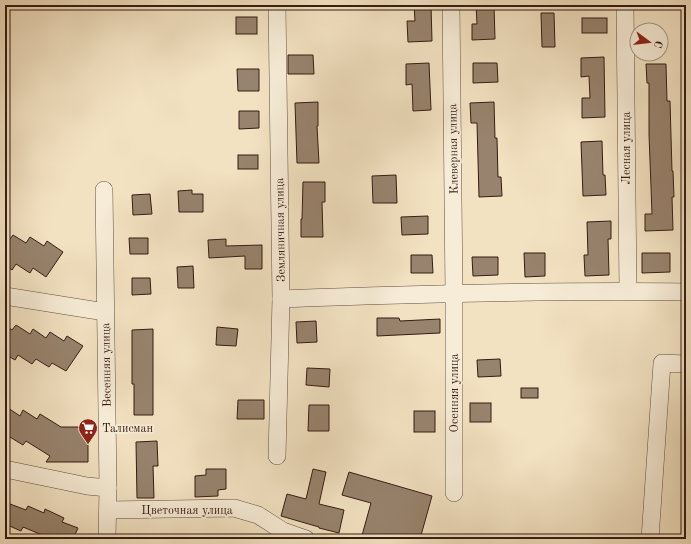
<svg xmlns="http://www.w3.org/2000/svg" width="691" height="544" font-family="'Old Standard TT',serif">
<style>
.building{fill:#98836e;stroke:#351c13}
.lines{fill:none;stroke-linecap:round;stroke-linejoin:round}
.minor-casing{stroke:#644e3f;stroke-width:18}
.minor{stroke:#f7ecd7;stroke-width:17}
.labels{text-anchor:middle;stroke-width:3.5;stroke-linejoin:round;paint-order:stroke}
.street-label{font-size:12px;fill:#351c13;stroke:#f7ecd7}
.poi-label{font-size:12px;fill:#351c13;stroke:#f7ecd7;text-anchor:start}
</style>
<rect width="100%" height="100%" fill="#f3e2c2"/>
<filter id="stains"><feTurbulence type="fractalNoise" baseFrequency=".005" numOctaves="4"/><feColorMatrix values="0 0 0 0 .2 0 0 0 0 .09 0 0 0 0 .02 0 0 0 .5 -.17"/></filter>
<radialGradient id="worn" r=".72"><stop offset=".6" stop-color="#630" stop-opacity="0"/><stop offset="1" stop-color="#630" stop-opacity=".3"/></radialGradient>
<g class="building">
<polygon points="414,5 431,5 432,41 408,42 407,21 415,21"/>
<polygon points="476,5 494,5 495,39 472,40 472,24 477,24"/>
<polygon points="541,13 554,13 555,47 542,47"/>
<rect x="236" y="17" width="21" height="17"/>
<rect x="582" y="18" width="25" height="15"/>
<polygon points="288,55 313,55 314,74 288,74"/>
<polygon points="604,57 605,117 582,118 582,98 590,98 589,76 581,77 581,58"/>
<polygon points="429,63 431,110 413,111 412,84 406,85 406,64"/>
<polygon points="473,63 497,63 498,82 473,83"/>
<polygon points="646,64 666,64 667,101 670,101 672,171 673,171 674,197 672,197 673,230 645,231 645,214 652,214 649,134 649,83 647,83"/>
<polygon points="237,69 259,69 259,91 238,91"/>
<polygon points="318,102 318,126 317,126 319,163 297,163 295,103"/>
<polygon points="494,102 495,138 497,138 498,177 501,177 502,196 479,197 477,123 471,123 470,103"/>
<polygon points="239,111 259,111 259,128 239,129"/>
<polygon points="602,141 603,175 605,175 606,195 583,196 581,142"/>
<rect x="238" y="155" width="20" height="14"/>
<polygon points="396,175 397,203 373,203 372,176"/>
<polygon points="303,182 325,182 325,202 322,202 323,237 301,237 301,219 302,219"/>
<polygon points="192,190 192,194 203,194 203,212 179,212 178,191"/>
<polygon points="150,194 152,214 133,215 132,195"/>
<polygon points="428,216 428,234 402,235 401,217"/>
<polygon points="611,221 611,239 608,239 609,275 585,276 584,255 588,255 587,222"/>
<polygon points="13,235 26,243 30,237 44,246 47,241 63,252 46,277 33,268 30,273 16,264 12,270 5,265 5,236 10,239"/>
<polygon points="129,238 148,238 148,254 130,254"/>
<polygon points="226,239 226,246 262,245 262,269 245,269 245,256 209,258 208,240"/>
<polygon points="524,253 545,253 545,276 525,277"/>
<polygon points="642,253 670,253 670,272 642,273"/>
<polygon points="411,255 432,255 433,273 411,273"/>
<polygon points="472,257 498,257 498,275 473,276"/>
<polygon points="193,266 194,288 178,288 177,267"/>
<polygon points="132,278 150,278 151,294 132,295"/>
<polygon points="377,318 399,318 400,321 440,319 440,333 377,336"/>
<polygon points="316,321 317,342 297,343 296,322"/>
<polygon points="5,325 12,330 16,325 30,334 33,329 46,338 50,332 64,341 67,336 83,346 66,371 52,363 49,367 36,359 32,364 18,355 15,360 5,354"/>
<polygon points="217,327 238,329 236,346 216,345"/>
<polygon points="153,329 153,415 134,415 134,384 132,384 132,330"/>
<polygon points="500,359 501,376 478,377 477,360"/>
<polygon points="307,368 330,369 329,387 306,385"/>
<rect x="521" y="388" width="17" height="10"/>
<polygon points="238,400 264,400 264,419 237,419"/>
<rect x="470" y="403" width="21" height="19"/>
<polygon points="309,405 329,405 329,431 308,431"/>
<polygon points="5,406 20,416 23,410 37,419 40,414 61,427 88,427 88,462 46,462 50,456 26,441 23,445 5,434"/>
<rect x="414" y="411" width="21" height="21"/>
<polygon points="157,441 158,466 153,466 154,498 137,498 136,442"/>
<polygon points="206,469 226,469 226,489 218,490 218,496 195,497 195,476 206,475"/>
<polygon points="313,469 326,472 319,504 344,510 339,533 319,528 319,527 281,516 287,494 306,499"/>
<polygon points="349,472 432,496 420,539 361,539 371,503 342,495"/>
<polygon points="10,504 26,510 28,506 44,513 45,509 64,518 62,522 78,528 73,539 52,539 23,527 21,531 5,524 5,505 9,507"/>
</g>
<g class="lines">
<g class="minor-casing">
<g id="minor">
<polyline points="277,5 281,299 277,456"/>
<polyline points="451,5 454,293 454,493"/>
<polyline points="625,5 628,291"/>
<polyline points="104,190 108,488 107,539"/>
<polyline points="5,296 105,312"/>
<path d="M281 299C416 294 551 290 686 292"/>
<polyline points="5,469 87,486 108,488"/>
<polyline points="108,510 234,508 258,515 283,531 306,539"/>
<polyline points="650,539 662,363 686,364"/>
</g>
</g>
<use href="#minor" class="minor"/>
</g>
<defs>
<g id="supermarket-pin" transform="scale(1)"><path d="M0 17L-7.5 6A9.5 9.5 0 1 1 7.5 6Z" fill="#8f2418" stroke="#f7ecd7"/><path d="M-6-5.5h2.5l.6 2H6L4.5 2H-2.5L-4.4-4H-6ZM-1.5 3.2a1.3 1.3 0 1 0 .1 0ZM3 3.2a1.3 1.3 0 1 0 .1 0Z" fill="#fff"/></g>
</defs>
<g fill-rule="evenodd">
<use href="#supermarket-pin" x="88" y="428"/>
</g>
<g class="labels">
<g class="street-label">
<text transform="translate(626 148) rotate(-90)" y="4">Лесная улица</text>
<text transform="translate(453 149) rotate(-91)" y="4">Клеверная улица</text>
<text transform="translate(280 230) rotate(-91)" y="4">Земляничная улица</text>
<text transform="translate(106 365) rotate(-91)" y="4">Весенняя улица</text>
<text transform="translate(454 393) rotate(-90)" y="4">Осенняя улица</text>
<text x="187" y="514">Цветочная улица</text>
</g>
<g class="poi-label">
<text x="102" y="432">Талисман</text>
</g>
</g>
<rect width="691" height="544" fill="none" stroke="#f3e2c2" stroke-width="20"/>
<rect x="6" y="6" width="679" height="532" fill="none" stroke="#351c13" stroke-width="2"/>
<rect x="10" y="10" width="671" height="524" fill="none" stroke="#351c13"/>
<g transform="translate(649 42) rotate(105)"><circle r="19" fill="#f7ecd7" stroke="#a99989"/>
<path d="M0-3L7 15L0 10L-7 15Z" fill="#8f2418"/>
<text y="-6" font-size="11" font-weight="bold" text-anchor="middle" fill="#351c13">С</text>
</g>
<rect width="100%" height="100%" filter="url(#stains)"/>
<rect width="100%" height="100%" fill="url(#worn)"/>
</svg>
